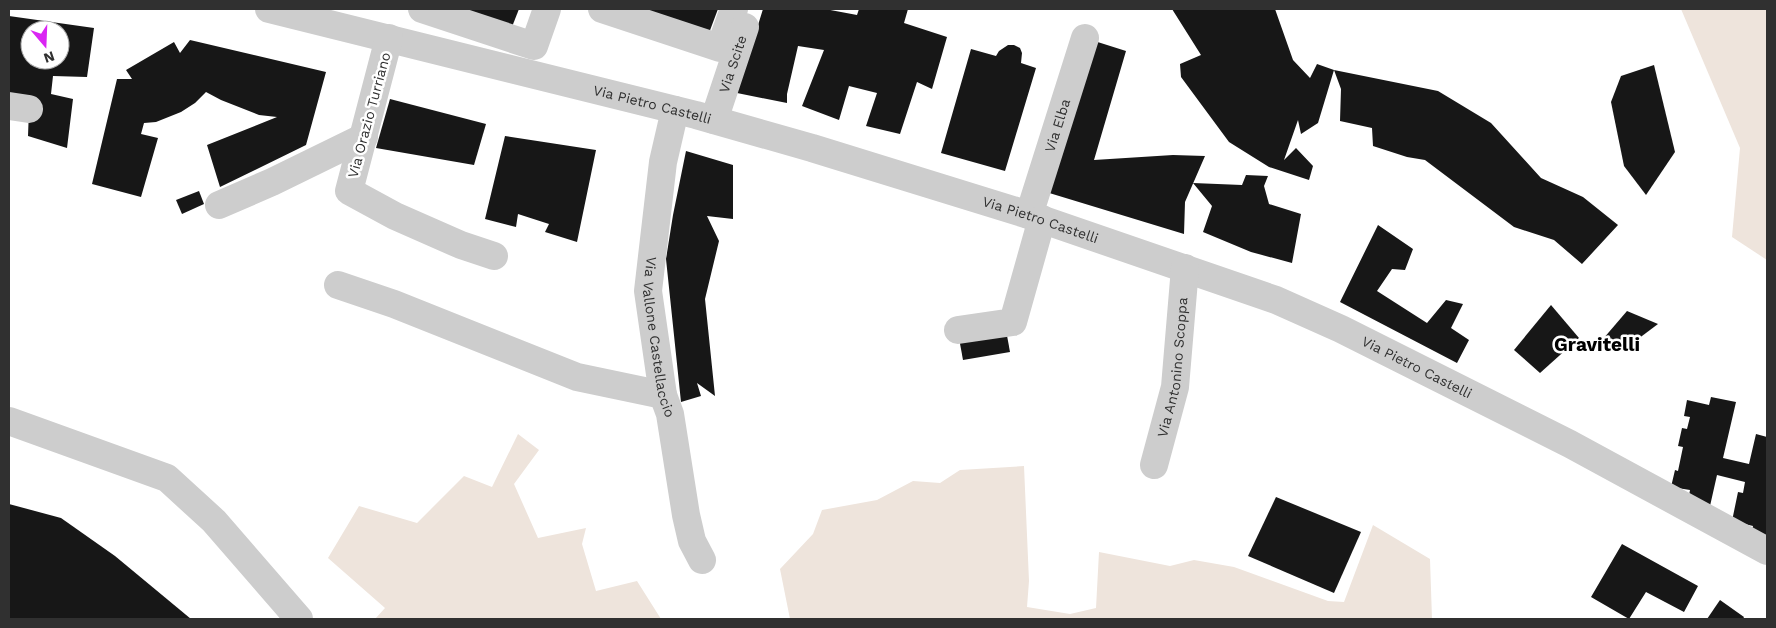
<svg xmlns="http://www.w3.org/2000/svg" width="1776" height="628" font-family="'Work Sans',sans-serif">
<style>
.green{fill:#eee4dc}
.building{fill:#171717;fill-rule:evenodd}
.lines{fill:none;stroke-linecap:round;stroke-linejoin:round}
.minor{stroke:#cdcdcd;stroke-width:28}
.labels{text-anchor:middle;stroke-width:5;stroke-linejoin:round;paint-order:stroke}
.street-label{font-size:14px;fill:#303030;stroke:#fff}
.district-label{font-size:19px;font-weight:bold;fill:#000;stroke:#fff}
</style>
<rect width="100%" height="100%" fill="#fff"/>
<g class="green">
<polygon points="1681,9 1767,9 1767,260 1732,237 1740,148"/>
<polygon points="518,434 539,450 514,484 538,538 586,528 582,544 596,591 637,581 661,619 375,619 385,608 328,558 359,506 417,523 464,476 492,487"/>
<polygon points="1024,466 1029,581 1027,607 1070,614 1096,608 1099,552 1170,566 1194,560 1234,567 1328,601 1344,602 1373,525 1430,559 1432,619 790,619 780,569 813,534 822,510 877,500 913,481 940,483 960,470"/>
</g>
<g class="building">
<polygon points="423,9 519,9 508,37"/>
<polygon points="644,9 718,9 709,33"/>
<polygon points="763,9 825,9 857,15 859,9 908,9 904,23 947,37 932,89 917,82 900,134 866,126 877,93 849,86 839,120 802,106 824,50 798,46 787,94 787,103 737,93"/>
<polygon points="1172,9 1275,9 1293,60 1310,78 1317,64 1334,70 1318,123 1301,134 1298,120 1284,160 1296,148 1313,166 1309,180 1269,167 1229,142 1181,77 1180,64 1201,55"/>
<path d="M9 16 94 28 87 77 53 76 51 94 73 99 67 148 28 136 29 109 9 98ZM30 30H60V60H30Z"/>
<polygon points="1085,38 1126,51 1094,160 1173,155 1205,156 1185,202 1184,234 1046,192"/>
<polygon points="190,40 326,72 306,145 220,187 207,145 277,117 259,115 221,100 206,92 195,103 181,112 156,122 144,123 141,134 158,138 141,197 92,184 117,79 132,79 126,70 174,42 180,53"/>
<polygon points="1008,45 1014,45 1020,48 1022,53 1021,63 1036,68 1005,171 941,153 971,49 996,56 999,51"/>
<polygon points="1654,65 1675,152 1646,195 1624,166 1611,102 1621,76"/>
<polygon points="1334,70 1438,91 1491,123 1541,178 1583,197 1618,225 1582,264 1554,240 1514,227 1425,160 1407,157 1373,146 1372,128 1340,121 1341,89"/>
<polygon points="390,99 486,124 474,165 376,148"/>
<polygon points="505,136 596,150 577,242 545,232 549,224 518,214 516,227 485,219"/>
<polygon points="686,151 733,165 733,219 707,216 719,241 705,299 715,396 697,383 701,396 681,402 666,259 673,215"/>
<polygon points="1246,175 1268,176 1264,186 1269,204 1301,214 1292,263 1251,252 1203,232 1212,206 1193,183 1242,185"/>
<polygon points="199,191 204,204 182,214 176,200"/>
<polygon points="1378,225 1413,249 1405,270 1392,269 1377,291 1427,323 1446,300 1463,304 1451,328 1469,340 1457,363 1340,302"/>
<polygon points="1551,305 1579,338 1540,373 1514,350"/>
<polygon points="1627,311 1658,324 1626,348 1603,339"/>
<polygon points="1006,330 1010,352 963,360 959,338"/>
<polygon points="1711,397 1736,402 1723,458 1749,464 1756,434 1767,437 1767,538 1751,534 1753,526 1732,521 1738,492 1743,493 1745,482 1717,475 1710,506 1688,501 1690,490 1671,487 1675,470 1678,471 1683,447 1678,446 1682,428 1687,429 1690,417 1684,416 1687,400 1709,405"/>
<polygon points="1276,497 1361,532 1334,593 1248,556"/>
<polygon points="9,504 61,518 115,556 191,619 9,618"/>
<polygon points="1622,544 1698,586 1684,612 1646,592 1629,619 1591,597"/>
<polygon points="1720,600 1744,617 1743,619 1707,619"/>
</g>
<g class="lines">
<g class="minor">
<path id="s1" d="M269 9 696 115 812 148 1029 215 1276 300 1341 329 1570 444 1767 551"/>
<polyline points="422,9 534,46 547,9"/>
<polyline points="602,9 720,48 734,9"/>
<polyline points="389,38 349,191 395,216 461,245 494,256"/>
<polyline points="9,106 29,109"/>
<path id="s2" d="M675 110 663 162 648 291 663 395 670 414 686 515 692 541 702 560"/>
<path id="s3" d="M714 120 745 27"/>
<polyline points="219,205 272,182 364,137"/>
<path id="s4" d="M1029 215 1085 38"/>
<polyline points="338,285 394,304 577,377 663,395"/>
<polyline points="958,330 1013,322 1042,219"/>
<polyline points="9,421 167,478 214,521 299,619"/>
<path id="s5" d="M1154 465 1175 387 1185 268"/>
</g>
</g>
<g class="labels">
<g class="street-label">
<text dy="5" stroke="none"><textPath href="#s3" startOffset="59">Via Scite</textPath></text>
<text dy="5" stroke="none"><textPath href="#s1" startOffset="395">Via Pietro Castelli</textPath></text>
<text transform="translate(369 115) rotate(-75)" y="5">Via Orazio Turriano</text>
<text dy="5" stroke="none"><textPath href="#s4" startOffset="94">Via Elba</textPath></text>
<text dy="5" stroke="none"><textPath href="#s1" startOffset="800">Via Pietro Castelli</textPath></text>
<text dy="5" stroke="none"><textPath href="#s2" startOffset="230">Via Vallone Castellaccio</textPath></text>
<text dy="5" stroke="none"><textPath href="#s5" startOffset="100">Via Antonino Scoppa</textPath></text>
<text dy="5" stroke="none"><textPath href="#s1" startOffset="1205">Via Pietro Castelli</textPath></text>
</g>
<g class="district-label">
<text x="1597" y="351">Gravitelli</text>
</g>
</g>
<rect width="1776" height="628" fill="none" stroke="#303030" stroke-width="20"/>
<g transform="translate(45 45) rotate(161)"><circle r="24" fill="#ffffff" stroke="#acacac"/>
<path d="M0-4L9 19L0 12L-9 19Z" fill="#da25f3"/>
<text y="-8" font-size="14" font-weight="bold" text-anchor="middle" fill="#303030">N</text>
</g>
</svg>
